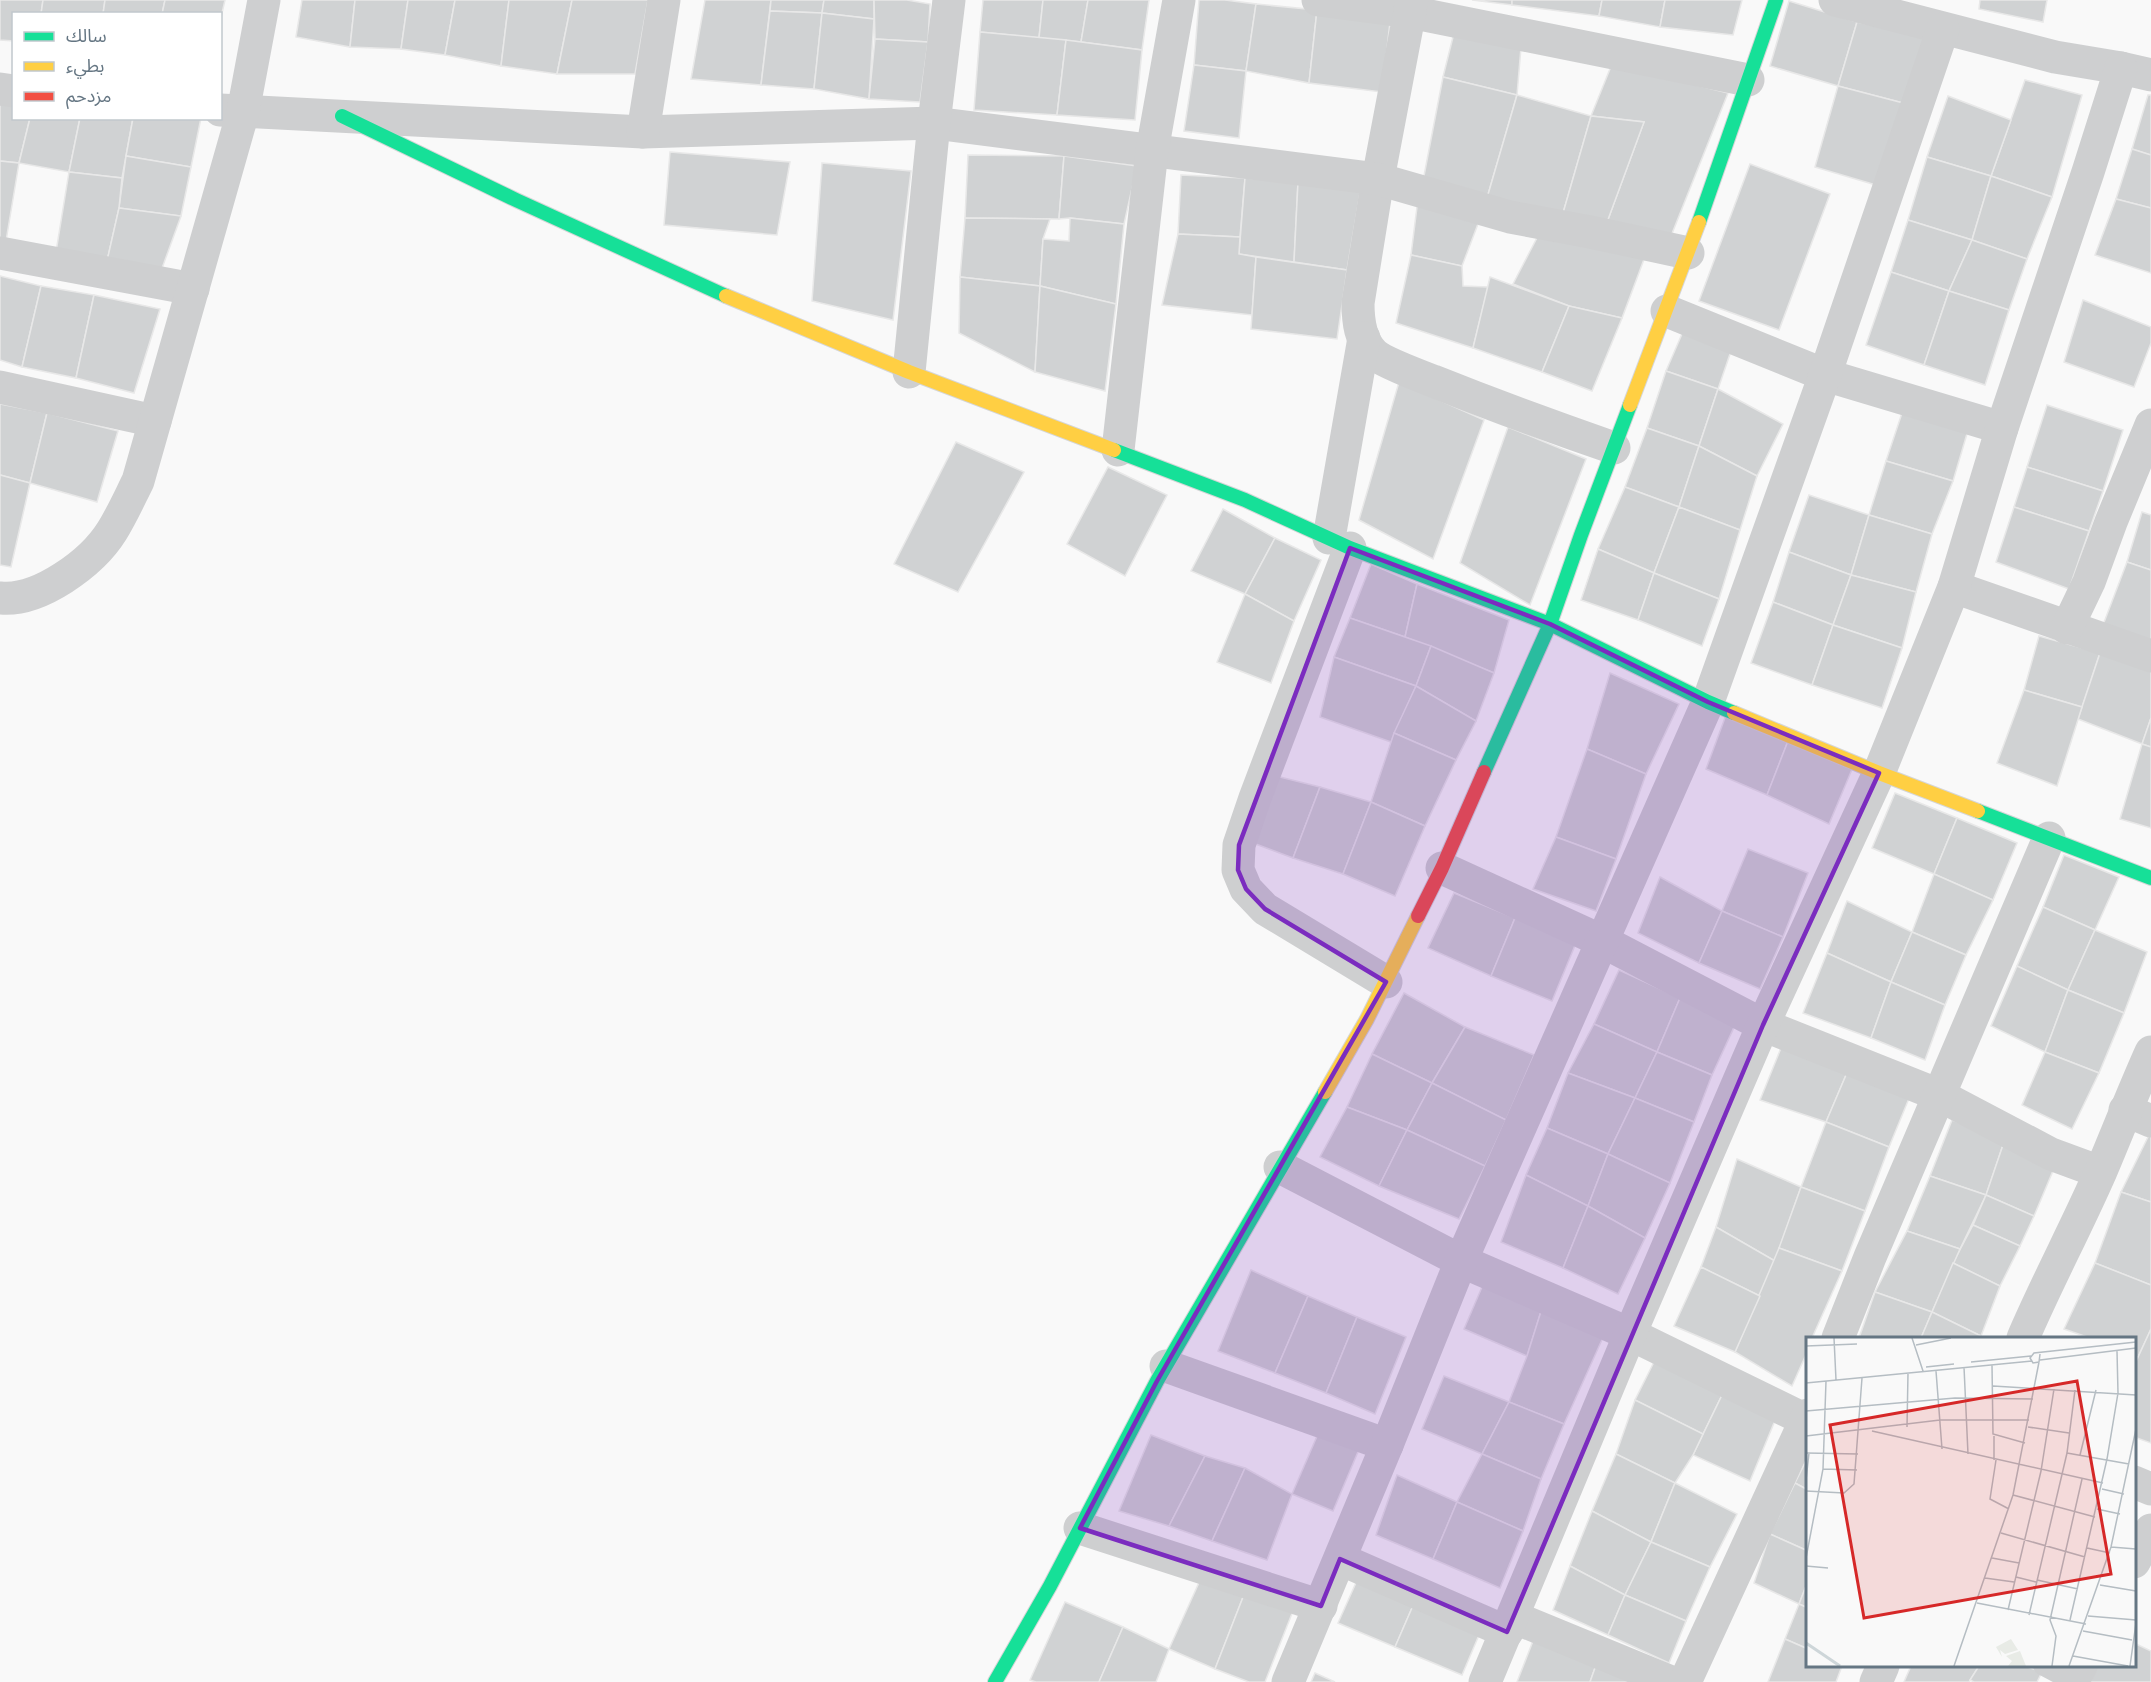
<svg xmlns="http://www.w3.org/2000/svg" width="2151" height="1682" font-family="Arial,'Noto Sans Arabic',sans-serif">
<style>
.building{fill:#d0d2d3;stroke:#e8e8e8;stroke-width:1.5}
.lines{fill:none;stroke-linecap:round;stroke-linejoin:round}
.fast-casing{stroke:#d5d6d7;stroke-width:16}
.slow-casing{stroke:#d5d6d7;stroke-width:16}
.jam-casing{stroke:#d5d6d7;stroke-width:16}
.lane{stroke:#cecfd0;stroke-width:18}
.street{stroke:#cecfd0;stroke-width:33}
.fast{stroke:#16e098;stroke-width:14}
.slow{stroke:#ffcf43;stroke-width:14}
.jam{stroke:#f24e42;stroke-width:14}
.marked{fill:#7b2cbf;fill-opacity:0.2;stroke:#7b2cbf;stroke-width:4.5;stroke-linejoin:round}
.inset-river{fill:none;stroke:#ced6d9;stroke-width:3}
.inset-road{fill:none;stroke:#b5bdc3;stroke-width:1.5}
.view{fill:#d62828;fill-opacity:0.15;stroke:#d62828;stroke-width:3}
.inset-edge{fill:none;stroke:#657683;stroke-width:3}
</style>
<rect width="100%" height="100%" fill="#f9f9f9"/>
<g class="building">
<polygon points="0,0 43,0 41,14 14,14 14,41 0,40"/>
<polygon points="43,0 105,0 103,14 41,14"/>
<polygon points="105,0 165,0 162,14 103,14"/>
<polygon points="165,0 225,0 220,22 220,14 162,14"/>
<polygon points="302,0 355,0 350,47 296,37"/>
<polygon points="355,0 408,0 401,49 350,47"/>
<polygon points="408,0 455,0 445,55 401,49"/>
<polygon points="455,0 509,0 501,66 445,55"/>
<polygon points="509,0 572,0 557,74 501,66"/>
<polygon points="572,0 648,0 635,74 557,74"/>
<polygon points="705,0 771,0 761,85 691,79"/>
<polygon points="771,0 824,0 822,13 770,11"/>
<polygon points="824,0 874,0 874,19 822,13"/>
<polygon points="874,0 907,0 930,4 928,42 875,39"/>
<polygon points="983,0 1043,0 1039,38 980,32"/>
<polygon points="1043,0 1088,0 1081,42 1039,38"/>
<polygon points="1088,0 1149,0 1142,50 1081,42"/>
<polygon points="1199,0 1225,0 1256,4 1246,71 1194,65"/>
<polygon points="1472,0 1512,0 1512,5"/>
<polygon points="1512,0 1602,0 1599,16 1512,5"/>
<polygon points="1602,0 1665,0 1660,27 1599,16"/>
<polygon points="1665,0 1742,0 1733,35 1660,27"/>
<polygon points="1980,0 2047,0 2043,22 1979,9"/>
<polygon points="1789,1 1857,22 1838,86 1770,66"/>
<polygon points="1256,4 1317,10 1309,83 1246,71"/>
<polygon points="1317,10 1390,22 1382,92 1309,83"/>
<polygon points="770,11 822,13 814,89 761,85"/>
<polygon points="822,13 874,19 869,99 814,89"/>
<polygon points="1857,22 1926,36 1907,104 1838,86"/>
<polygon points="980,32 1066,40 1057,115 974,110"/>
<polygon points="1454,33 1521,47 1517,95 1443,77"/>
<polygon points="875,39 928,42 920,102 869,99"/>
<polygon points="1066,40 1142,50 1135,120 1057,115"/>
<polygon points="1612,64 1728,93 1669,241 1606,225 1644,122 1591,116"/>
<polygon points="1194,65 1246,71 1239,138 1184,131"/>
<polygon points="1443,77 1517,95 1487,198 1423,181"/>
<polygon points="2025,80 2082,95 2052,197 1991,176"/>
<polygon points="1838,86 1907,104 1886,188 1815,167"/>
<polygon points="1517,95 1591,116 1561,220 1487,198"/>
<polygon points="2148,95 2151,95 2151,155 2132,149"/>
<polygon points="1948,96 2011,120 1991,176 1927,157"/>
<polygon points="0,98 14,100 14,118 30,118 19,163 0,161"/>
<polygon points="1591,116 1644,122 1606,225 1561,220"/>
<polygon points="30,118 80,118 69,172 19,163"/>
<polygon points="80,118 133,118 122,178 69,172"/>
<polygon points="133,118 201,118 191,167 126,156"/>
<polygon points="2132,149 2151,155 2151,208 2116,199"/>
<polygon points="670,152 790,162 777,235 664,225"/>
<polygon points="968,155 1064,156 1059,219 965,218"/>
<polygon points="126,156 191,167 181,216 119,208"/>
<polygon points="1064,156 1137,166 1124,224 1070,218 1059,219"/>
<polygon points="1927,157 1991,176 1972,240 1908,220"/>
<polygon points="0,161 19,163 6,241 0,240"/>
<polygon points="822,163 911,171 893,320 812,301"/>
<polygon points="1750,164 1830,194 1779,330 1699,301"/>
<polygon points="69,172 122,178 119,208 107,261 56,252"/>
<polygon points="1181,175 1245,178 1240,237 1178,234"/>
<polygon points="1991,176 2052,197 2027,259 1972,240"/>
<polygon points="1245,178 1298,182 1294,262 1239,254"/>
<polygon points="1298,182 1361,187 1347,270 1294,262"/>
<polygon points="1418,199 1481,216 1462,266 1411,255"/>
<polygon points="2116,199 2151,208 2151,273 2095,255"/>
<polygon points="119,208 181,216 161,271 107,261"/>
<polygon points="965,218 1050,219 1043,239 1040,286 960,277"/>
<polygon points="1070,218 1124,224 1116,304 1040,286 1043,239 1069,241"/>
<polygon points="1908,220 1972,240 1949,291 1891,272"/>
<polygon points="1540,232 1646,254 1622,318 1569,306 1513,284"/>
<polygon points="1178,234 1240,237 1239,254 1256,257 1252,315 1162,305"/>
<polygon points="1972,240 2027,259 2009,310 1949,291"/>
<polygon points="1411,255 1462,266 1463,286 1488,287 1473,348 1396,323"/>
<polygon points="1256,257 1347,270 1337,339 1251,329"/>
<polygon points="1891,272 1949,291 1924,365 1866,345"/>
<polygon points="0,276 41,286 22,367 0,360"/>
<polygon points="960,277 1040,286 1035,372 959,333"/>
<polygon points="1490,277 1569,306 1542,372 1473,348"/>
<polygon points="41,286 94,295 76,378 22,367"/>
<polygon points="1040,286 1116,304 1105,391 1035,372"/>
<polygon points="1949,291 2009,310 1985,385 1924,365"/>
<polygon points="94,295 160,309 134,393 76,378"/>
<polygon points="2083,300 2151,327 2151,343 2134,387 2064,362"/>
<polygon points="1569,306 1622,318 1592,391 1542,372"/>
<polygon points="1685,327 1731,351 1718,389 1666,371"/>
<polygon points="1666,371 1718,389 1699,446 1647,428"/>
<polygon points="1399,382 1484,420 1433,559 1359,520"/>
<polygon points="1718,389 1783,424 1757,476 1699,446"/>
<polygon points="0,404 47,413 30,483 0,475"/>
<polygon points="2047,405 2123,430 2103,491 2027,467"/>
<polygon points="1904,407 1969,427 1953,481 1886,461"/>
<polygon points="47,413 118,431 97,502 30,483"/>
<polygon points="1508,427 1586,459 1530,605 1460,563"/>
<polygon points="1647,428 1699,446 1679,507 1625,487"/>
<polygon points="956,442 1024,472 958,592 894,564"/>
<polygon points="1699,446 1757,476 1740,530 1679,507"/>
<polygon points="1886,461 1953,481 1932,534 1869,515"/>
<polygon points="1108,467 1167,495 1125,576 1067,544"/>
<polygon points="2027,467 2103,491 2089,531 2014,507"/>
<polygon points="0,475 30,483 11,567 0,565"/>
<polygon points="1625,487 1679,507 1654,573 1598,549"/>
<polygon points="1809,495 1869,515 1851,575 1789,552"/>
<polygon points="1679,507 1740,530 1719,599 1654,573"/>
<polygon points="2014,507 2089,531 2069,589 1996,562"/>
<polygon points="1223,509 1275,538 1245,594 1191,571"/>
<polygon points="2142,512 2151,515 2151,570 2127,562"/>
<polygon points="1869,515 1932,534 1916,592 1851,575"/>
<polygon points="1275,538 1321,560 1294,621 1245,594"/>
<polygon points="1598,549 1654,573 1638,620 1581,600"/>
<polygon points="1789,552 1851,575 1833,625 1773,602"/>
<polygon points="2127,562 2151,570 2151,643 2103,625"/>
<polygon points="1371,564 1417,584 1405,637 1350,618"/>
<polygon points="1654,573 1719,599 1702,646 1638,620"/>
<polygon points="1851,575 1916,592 1902,648 1833,625"/>
<polygon points="1417,584 1509,620 1494,673 1405,637"/>
<polygon points="1245,594 1294,621 1271,683 1217,662"/>
<polygon points="1773,602 1833,625 1812,685 1751,663"/>
<polygon points="1350,618 1431,646 1416,686 1334,657"/>
<polygon points="1833,625 1902,648 1882,708 1812,685"/>
<polygon points="2039,636 2100,653 2082,707 2024,690"/>
<polygon points="1431,646 1494,673 1476,721 1416,686"/>
<polygon points="2100,653 2151,669 2151,718 2142,744 2078,719"/>
<polygon points="1334,657 1416,686 1391,742 1320,717"/>
<polygon points="1610,673 1679,704 1646,774 1587,749"/>
<polygon points="1416,686 1476,721 1456,760 1394,733"/>
<polygon points="2024,690 2082,707 2057,786 1997,763"/>
<polygon points="1726,715 1788,741 1767,795 1706,769"/>
<polygon points="2151,718 2151,747 2142,744"/>
<polygon points="1394,733 1456,760 1425,826 1371,802"/>
<polygon points="1788,741 1853,767 1829,824 1767,795"/>
<polygon points="2142,744 2151,747 2151,828 2120,819"/>
<polygon points="1587,749 1646,774 1616,859 1556,837"/>
<polygon points="1276,776 1320,787 1293,858 1253,843"/>
<polygon points="1320,787 1371,802 1343,874 1293,858"/>
<polygon points="1895,793 1957,818 1934,874 1872,848"/>
<polygon points="1371,802 1425,826 1395,896 1343,874"/>
<polygon points="1957,818 2017,843 1993,900 1934,874"/>
<polygon points="1556,837 1616,859 1596,911 1533,889"/>
<polygon points="1748,849 1808,873 1783,937 1722,911"/>
<polygon points="2064,855 2119,877 2095,930 2043,907"/>
<polygon points="1934,874 1993,900 1966,955 1912,932"/>
<polygon points="1660,877 1722,911 1699,963 1638,933"/>
<polygon points="1454,893 1515,918 1491,976 1428,948"/>
<polygon points="1847,901 1912,932 1891,982 1827,953"/>
<polygon points="2043,907 2095,930 2068,990 2017,966"/>
<polygon points="1722,911 1783,937 1760,989 1699,963"/>
<polygon points="1515,918 1576,943 1552,1001 1491,976"/>
<polygon points="2095,930 2147,952 2124,1013 2068,990"/>
<polygon points="1912,932 1966,955 1945,1005 1891,982"/>
<polygon points="1827,953 1891,982 1871,1038 1803,1013"/>
<polygon points="2017,966 2068,990 2045,1052 1991,1026"/>
<polygon points="1619,970 1680,998 1657,1052 1594,1024"/>
<polygon points="1891,982 1945,1005 1925,1060 1871,1038"/>
<polygon points="2068,990 2124,1013 2099,1073 2045,1052"/>
<polygon points="1404,993 1465,1027 1432,1083 1372,1054"/>
<polygon points="1680,998 1735,1025 1712,1075 1657,1052"/>
<polygon points="1594,1024 1657,1052 1635,1098 1568,1073"/>
<polygon points="1465,1027 1534,1055 1506,1120 1432,1083"/>
<polygon points="1783,1043 1849,1068 1826,1122 1760,1100"/>
<polygon points="1657,1052 1712,1075 1694,1122 1635,1098"/>
<polygon points="2045,1052 2099,1073 2072,1129 2022,1105"/>
<polygon points="1372,1054 1432,1083 1407,1130 1347,1107"/>
<polygon points="1849,1068 1910,1096 1889,1147 1826,1122"/>
<polygon points="1568,1073 1635,1098 1608,1154 1547,1128"/>
<polygon points="1432,1083 1506,1120 1485,1166 1407,1130"/>
<polygon points="1635,1098 1694,1122 1670,1183 1608,1154"/>
<polygon points="1347,1107 1407,1130 1379,1186 1320,1157"/>
<polygon points="1952,1120 2005,1139 1986,1195 1930,1176"/>
<polygon points="1826,1122 1889,1147 1865,1211 1801,1187"/>
<polygon points="1547,1128 1608,1154 1588,1206 1526,1175"/>
<polygon points="1407,1130 1485,1166 1459,1219 1379,1186"/>
<polygon points="2149,1135 2151,1135 2151,1202 2121,1192"/>
<polygon points="2005,1139 2055,1166 2034,1216 1986,1195"/>
<polygon points="1608,1154 1670,1183 1645,1238 1588,1206"/>
<polygon points="1737,1159 1801,1187 1775,1261 1716,1227"/>
<polygon points="1526,1175 1588,1206 1563,1268 1501,1242"/>
<polygon points="1930,1176 1986,1195 1960,1249 1907,1231"/>
<polygon points="1801,1187 1865,1211 1842,1271 1779,1248"/>
<polygon points="2121,1192 2151,1202 2151,1285 2095,1263"/>
<polygon points="1986,1195 2034,1216 2020,1246 1973,1225"/>
<polygon points="1588,1206 1645,1238 1618,1294 1563,1268"/>
<polygon points="1973,1225 2020,1246 2000,1286 1953,1263"/>
<polygon points="1716,1227 1775,1261 1760,1296 1701,1267"/>
<polygon points="1907,1231 1960,1249 1932,1312 1875,1292"/>
<polygon points="1779,1248 1842,1271 1812,1338 1808,1338 1808,1350 1792,1386 1735,1352"/>
<polygon points="1953,1263 2000,1286 1981,1336 1932,1312"/>
<polygon points="2095,1263 2151,1285 2151,1329 2138,1357 2134,1356 2134,1338 2090,1338 2064,1329"/>
<polygon points="1701,1267 1760,1296 1735,1352 1674,1326"/>
<polygon points="1251,1270 1308,1296 1275,1373 1218,1351"/>
<polygon points="1485,1280 1543,1305 1527,1356 1464,1329"/>
<polygon points="1875,1292 1932,1312 1921,1338 1859,1338"/>
<polygon points="1308,1296 1357,1317 1326,1393 1275,1373"/>
<polygon points="1543,1305 1605,1333 1564,1424 1509,1402 1527,1356"/>
<polygon points="1932,1312 1981,1336 1980,1338 1921,1338"/>
<polygon points="1357,1317 1406,1337 1375,1414 1326,1393"/>
<polygon points="2151,1329 2151,1443 2134,1437 2134,1366"/>
<polygon points="1654,1362 1724,1391 1703,1434 1635,1400"/>
<polygon points="1444,1376 1509,1402 1482,1454 1422,1429"/>
<polygon points="1724,1391 1776,1418 1750,1481 1693,1455"/>
<polygon points="1635,1400 1703,1434 1693,1455 1675,1483 1616,1454"/>
<polygon points="1509,1402 1564,1424 1541,1479 1482,1454"/>
<polygon points="1318,1434 1360,1447 1333,1511 1292,1494"/>
<polygon points="1151,1435 1205,1456 1169,1526 1119,1511"/>
<polygon points="1482,1454 1541,1479 1523,1531 1457,1502"/>
<polygon points="1616,1454 1675,1483 1651,1542 1592,1511"/>
<polygon points="1205,1456 1245,1468 1212,1541 1169,1526"/>
<polygon points="1808,1457 1808,1490 1795,1483"/>
<polygon points="1245,1468 1292,1494 1267,1560 1212,1541"/>
<polygon points="1397,1475 1457,1502 1433,1559 1376,1535"/>
<polygon points="1675,1483 1737,1514 1710,1567 1651,1542"/>
<polygon points="1795,1483 1808,1490 1808,1551 1770,1534"/>
<polygon points="1457,1502 1523,1531 1500,1588 1433,1559"/>
<polygon points="1592,1511 1651,1542 1625,1595 1570,1566"/>
<polygon points="1770,1534 1808,1551 1808,1581 1799,1604 1754,1583"/>
<polygon points="1651,1542 1710,1567 1686,1621 1625,1595"/>
<polygon points="1570,1566 1625,1595 1608,1635 1553,1610"/>
<polygon points="1202,1576 1245,1592 1215,1669 1169,1649"/>
<polygon points="1359,1576 1415,1601 1395,1647 1338,1623"/>
<polygon points="1808,1581 1808,1608 1799,1604"/>
<polygon points="1245,1592 1293,1611 1265,1682 1249,1682 1215,1669"/>
<polygon points="1625,1595 1686,1621 1669,1663 1608,1635"/>
<polygon points="1415,1601 1482,1628 1462,1675 1395,1647"/>
<polygon points="1065,1602 1123,1627 1099,1682 1036,1682 1030,1680"/>
<polygon points="1799,1604 1808,1608 1808,1649 1785,1639"/>
<polygon points="1123,1627 1169,1649 1156,1682 1099,1682"/>
<polygon points="1785,1639 1808,1649 1808,1666 1842,1666 1836,1682 1768,1682"/>
<polygon points="1533,1641 1596,1665 1590,1682 1517,1682"/>
<polygon points="2134,1643 2151,1651 2151,1682 2087,1682 2095,1666 2134,1666"/>
<polygon points="1596,1665 1631,1682 1590,1682"/>
<polygon points="1911,1666 1979,1666 1969,1682 1904,1682"/>
<polygon points="1979,1666 2025,1666 2042,1672 2037,1682 1974,1682 1970,1680"/>
<polygon points="1315,1673 1335,1682 1311,1682"/>
</g>
<g class="lines">
<g class="fast-casing">
<g id="fast">
<polyline points="342,116 516,200 726,296"/>
<polyline points="1699,222 1776,0"/>
<polyline points="1114,450 1245,500 1350,548 1550,624 1708,702 1734,713"/>
<polyline points="1484,772 1550,624 1581,535 1630,405"/>
<polyline points="1978,811 2151,878"/>
<polyline points="995,1682 1050,1586 1157,1381 1325,1092"/>
</g>
</g>
<g class="slow-casing">
<g id="slow">
<polyline points="726,296 909,372 1114,450"/>
<polyline points="1630,405 1699,222"/>
<polyline points="1734,713 1879,773 1978,811"/>
<polyline points="1325,1092 1367,1019 1418,916"/>
</g>
</g>
<g class="jam-casing">
<polyline id="jam" points="1418,916 1442,868 1484,772"/>
</g>
<polyline class="lane" points="2042,1666 2072,1682"/>
<g class="street">
<polyline points="1318,0 1410,12 1748,80"/>
<path d="M1412 0 1378 179 1358 303C1358 321 1360 341 1374 354 1383 362 1420 376 1433 381 1493 405 1553 427 1614 448"/>
<polyline points="1835,0 2055,57 2121,68 2151,75"/>
<polyline points="0,89 14,91"/>
<polyline points="220,110 643,132 934,123 1378,179 1510,217 1590,232 1688,253"/>
<polyline points="643,132 664,0"/>
<polyline points="0,253 193,289"/>
<polyline points="1667,311 1825,375 2002,428"/>
<polyline points="909,372 934,123 949,0"/>
<polyline points="0,387 155,421"/>
<polyline points="1118,450 1152,151 1179,0"/>
<polyline points="1329,538 1364,338"/>
<polyline points="1350,548 1255,798 1239,845 1238,870 1246,889 1265,909 1386,982"/>
<polyline points="1954,587 2151,656"/>
<path d="M0 598C39 602 92 563 112 531 122 515 130 497 138 481L243 112 264 0"/>
<polyline points="2067,628 2089,582 2111,522 2151,425"/>
<polyline points="1442,868 1602,941 1763,1025 1939,1095 2051,1154 2100,1172"/>
<polyline points="2125,1110 2151,1121"/>
<polyline points="1280,1167 1461,1261 1630,1334 1808,1421"/>
<polyline points="1838,1338 1870,1257 2049,838"/>
<path d="M2023 1338C2047 1282 2076 1228 2101 1171 2118 1131 2133 1092 2151 1052"/>
<polyline points="1166,1366 1387,1445"/>
<polyline points="2134,1482 2151,1489"/>
<polyline points="1080,1528 1321,1606"/>
<polyline points="1340,1559 1507,1632"/>
<polyline points="2134,1562 2151,1530"/>
<polyline points="1513,1617 1671,1682"/>
<polyline points="1288,1682 1387,1445 1461,1261 1708,702 1825,375 1943,29"/>
<polyline points="1485,1682 1630,1334 1763,1025 1879,773 1954,587 2002,428 2088,172 2121,68"/>
<polyline points="1685,1682 1808,1415"/>
<polyline points="1876,1682 1883,1666"/>
<polyline points="2072,1682 2081,1666"/>
</g>
<use href="#fast" class="fast"/>
<use href="#slow" class="slow"/>
<use href="#jam" class="jam"/>
</g>
<path class="marked" d="M1350 548 1550 624 1708 702 1879 773 1763 1025 1507 1632 1340 1559 1321 1606 1080 1528 1157 1381 1386 982 1265 909 1246 889 1238 870 1239 845Z"/>
<g transform="translate(1806 1337)">
<rect width="330" height="330" fill="#f9f9f9"/>
<path d="M205 302 212 313 199 317 194 313 196 320 190 310ZM214 314 220 329H202L206 324 200 319Z" fill="#e8ebe6"/>
<path class="inset-river" d="M0 306 34 329"/>
<path class="inset-road" d="M28 1 30 43M106 1 117 34M110 8 145 1M0 9 51 7M234 17 233 25 227 26 224 21 228 16 330 5M234 23 330 11M165 25 225 19M186 28 187 97 219 106M120 30 148 27M158 30 162 117M130 34 136 112M0 46 226 24M187 49 330 58M0 74 149 61 227 62M101 90 102 36M222 90 263 96M66 94 297 146M0 99 134 83H223M188 99V123M0 116 52 117M261 116 323 127M274 118 290 53M190 123 184 162 203 172M17 132 51 133M0 143 3 116M296 152 318 157M0 154 38 156 48 147 56 41M207 158 289 180M291 172 314 177M195 196 279 220M305 210 330 212M281 211 304 216M0 221 17 132 20 44M186 221 213 226M0 229 22 231M210 240 230 245M179 241 208 245M231 243 272 252M294 248 330 254M171 266 280 287M202 273 235 134 248 52M223 278 261 116 269 53M282 279 330 283M264 283 301 122 312 56 311 14M277 294 326 303M267 319 322 329M148 329 207 158 233 25M246 329 250 299 244 283 276 142M263 329 305 210 330 92M324 329 330 286"/>
<path class="view" d="M271 44 305 237 58 281 24 88Z"/>
<rect width="330" height="330" class="inset-edge"/>
</g>
<rect x="12" y="12" width="210" height="108" fill="#ffffff" stroke="#c1c8cd" stroke-width="1.5"/>
<rect x="24" y="32" width="30" height="9" fill="#16e098" stroke="#c1c8cd" stroke-width="1.5"/>
<text x="66" y="42" font-size="18" fill="#657683">سالك</text>
<rect x="24" y="62" width="30" height="9" fill="#ffcf43" stroke="#c1c8cd" stroke-width="1.5"/>
<text x="66" y="72" font-size="18" fill="#657683">بطيء</text>
<rect x="24" y="92" width="30" height="9" fill="#f24e42" stroke="#c1c8cd" stroke-width="1.5"/>
<text x="66" y="102" font-size="18" fill="#657683">مزدحم</text>
</svg>
